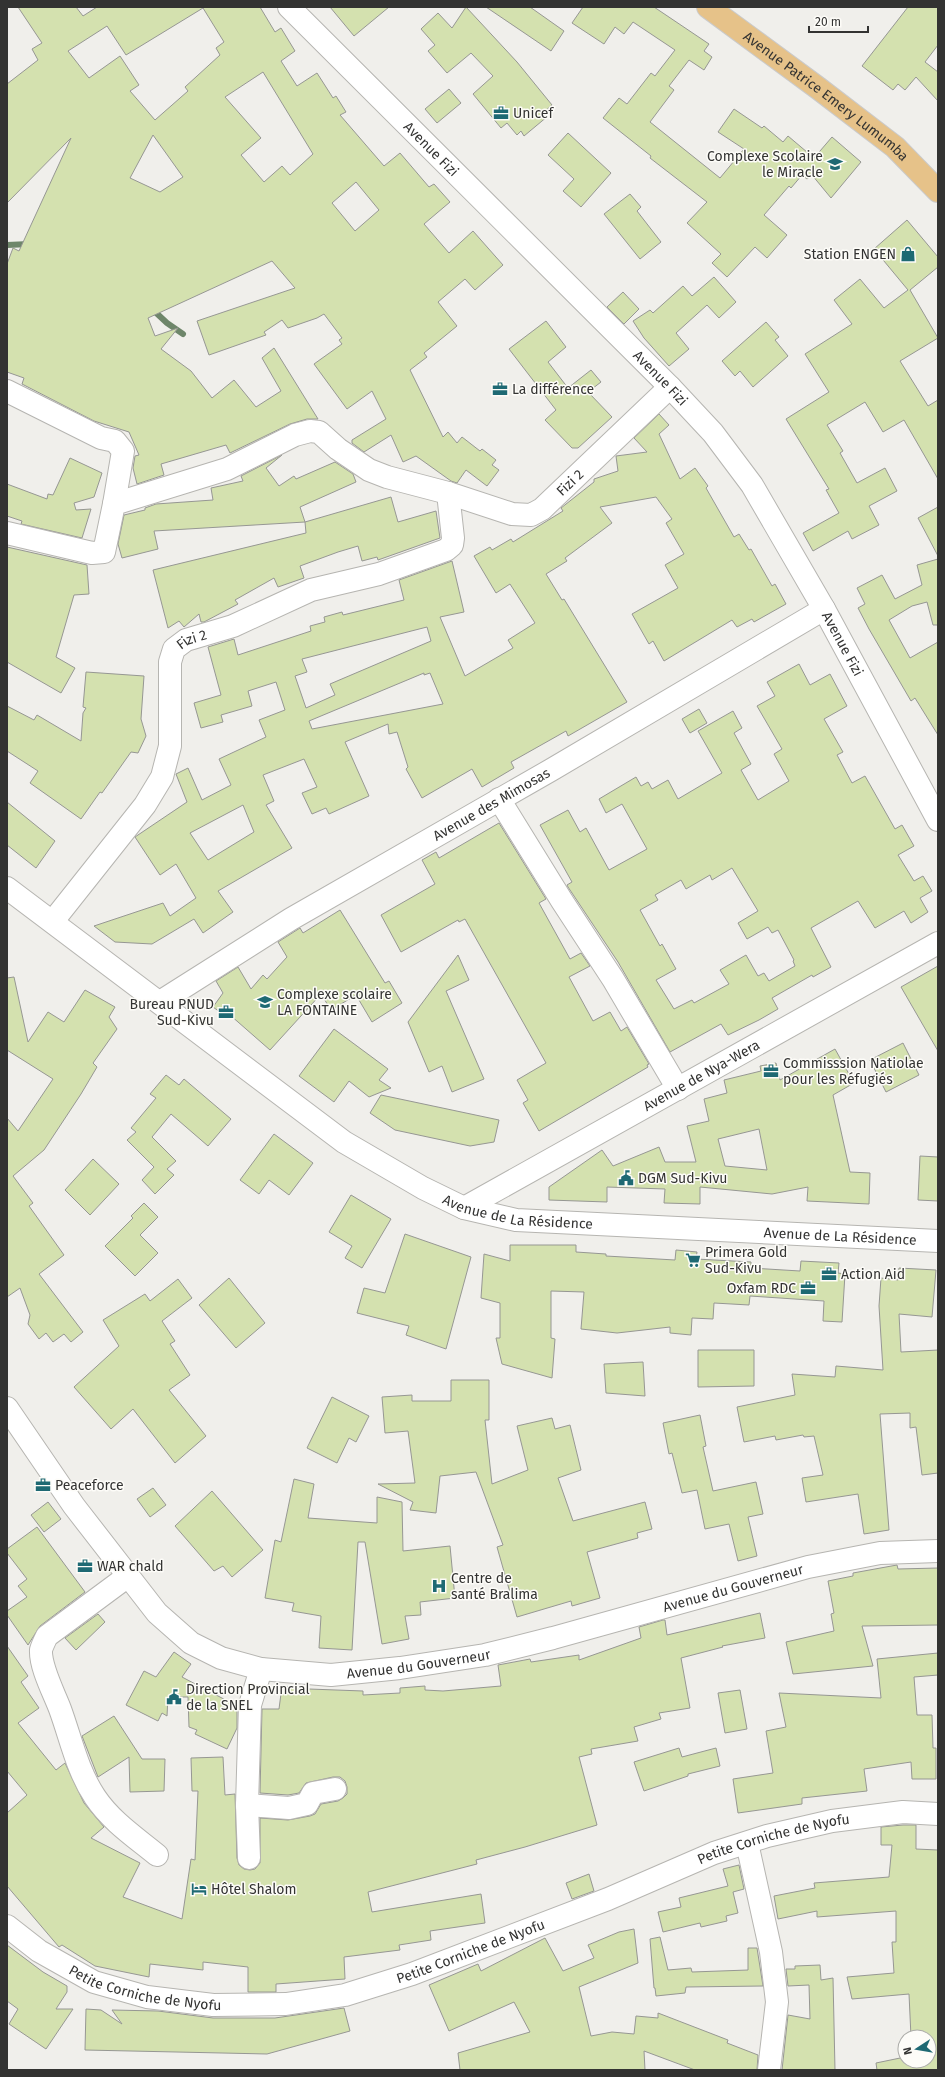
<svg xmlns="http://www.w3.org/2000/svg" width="945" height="2077" font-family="'Fira Sans',sans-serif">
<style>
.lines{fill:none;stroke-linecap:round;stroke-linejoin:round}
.stream{stroke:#6e866a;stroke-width:6}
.building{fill:#d4e1af;stroke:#969793;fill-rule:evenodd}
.minor-casing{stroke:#b6b5b1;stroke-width:24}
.major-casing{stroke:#cacaca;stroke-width:24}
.minor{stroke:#fff;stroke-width:22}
.major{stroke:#e6c289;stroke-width:22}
.labels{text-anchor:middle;stroke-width:3;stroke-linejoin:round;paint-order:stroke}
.street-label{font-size:14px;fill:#333332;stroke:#fdfcf8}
.poi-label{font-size:14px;fill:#333332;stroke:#fdfcf8;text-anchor:start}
</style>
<rect width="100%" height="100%" fill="#f0efeb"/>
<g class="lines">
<g class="stream">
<polyline points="7,245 30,244"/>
<polyline points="152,309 167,323 183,334"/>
</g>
</g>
<g class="building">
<path d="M18 7H76L83 16 97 7H260L275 32 281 28 295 51 281 61 297 86 317 73 333 98 336 96 346 112 340 115 384 166 400 153 429 187 434 184 450 202 424 224 449 253 473 231 503 265 475 290 465 279 438 302 457 326 424 353 427 357 410 370 443 437 448 432 457 443 462 437 480 451 482 449 496 460 492 465 499 470 487 486 466 470 457 483 451 481 416 456 403 462 391 435 364 452 352 443V440L386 419 372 391 347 409 314 364 342 344 339 340 342 338 324 314 317 318 288 328 282 320 264 332 266 335 209 355 197 321 295 288 272 261 148 318 155 336 178 328 161 349 191 371 212 398 234 380 256 407 281 391 262 358 274 348 318 419H307L290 424 230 453 226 445 161 464 164 475 137 484 133 468 135 456 139 455 129 432 94 421 22 384 24 378 7 372V264L13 248 19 251 71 138 7 203V84L38 60 32 49 42 43ZM203 8 224 42 216 48 220 55 185 87 188 91 155 120 130 91 139 85 120 56 89 78 68 51 107 26 126 55ZM263 72 313 154 290 175 282 166 264 182 241 155 261 138 225 97ZM153 135 183 177 160 192 130 178ZM356 182 379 210 355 231 332 203Z"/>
<polygon points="330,7 389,7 354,36"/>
<polygon points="466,7 517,62 552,105 544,112 548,116 524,136 521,131 517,135 507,123 501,128 473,94 493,76 471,53 447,73 428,51 435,45 421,29 438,13 452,28"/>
<polygon points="486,7 530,7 564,31 551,51"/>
<polygon points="583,7 654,7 709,44 704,51 712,57 704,70 689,60 669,86 674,90 650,122 720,178 744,149 718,132 734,109 762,128 764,126 783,142 788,136 814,158 832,137 861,162 831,198 812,175 807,179 802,175 791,188 789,186 764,215 787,235 767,258 755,247 727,277 712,263 721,254 687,223 707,202 650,158 651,156 603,118 619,98 627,104 651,73 655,76 675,50 633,22 624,34 615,27 604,44 572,23"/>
<polygon points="908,7 938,7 938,45 925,62 938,72 938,101 916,77 905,90 898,84 893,90 862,66"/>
<polygon points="449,89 461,103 437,123 425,109"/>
<polygon points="568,133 611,173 581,207 563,191 574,179 548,155"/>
<polygon points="630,194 641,207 637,211 661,242 640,259 604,214"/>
<polygon points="907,220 938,257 938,267 910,290 938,338 900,361 928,406 938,400 938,479 904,420 883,432 865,402 827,425 843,451 840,453 857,483 885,468 897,491 869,506 879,525 852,539 848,531 813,551 803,533 839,513 826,490 829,489 786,419 829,392 805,354 852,324 834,300 860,279 884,308 908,290 874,249"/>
<polygon points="714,277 736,302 719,318 707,305 676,333 689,349 669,366 644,338 633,321 650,310 653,313 683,286 692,296"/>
<polygon points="623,292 639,309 624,324 607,307"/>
<polygon points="546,321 566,347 548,362 568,388 591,370 601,382 588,392 612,417 578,448 572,448 545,420 556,410 509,349"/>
<polygon points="766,322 779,337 775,340 788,356 753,387 740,371 735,376 722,361"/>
<path d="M659 414 669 425 659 434 680 479 695 468 708 486 706 488 734 537 739 534 749 550 751 549 772 586 775 584 786 604 754 622 752 619 737 627 732 620 664 661 653 641 649 644 632 614 678 588 665 565 684 554 666 523 672 519 656 497 600 507 612 523 565 558 567 561 546 574 562 600 564 599 627 702 568 736 566 731 511 762 514 768 482 787 472 769 422 798 406 769 408 767 397 732 389 734 388 724 345 742 369 796 329 814 326 808 312 814 302 793 317 787 304 759 263 775 274 801 266 805 292 848 218 891 233 912 203 933 194 919 152 944 115 942 94 926 163 903 170 916 196 898 176 864 160 875 135 837 187 802 176 774 188 768 202 800 231 785 219 759 266 737 259 720 285 710 276 682 248 691 252 706 221 715 223 722 201 728 194 703 221 695 208 647 234 639 238 655 311 631 310 626 325 622 324 617 342 612 343 615 404 600 399 580 452 561 464 612 440 617 465 676 513 648 508 640 535 623 510 584 496 593 474 556 490 547 492 550 511 539 513 542 563 511 561 508 594 482V479L618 471 616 456 647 452 634 438ZM427 627 431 641 330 684 335 695 306 708 295 676 307 672 302 659ZM424 673V675L430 673 443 704 312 729 309 721ZM243 805 254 832 208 860 190 833Z"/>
<polygon points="282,455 266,468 279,486 294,476 296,479 335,462 353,474 356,482 300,507 305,522 391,497 398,522 436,511 440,538 378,560 377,557 362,561 358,546 338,552 300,566 304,578 278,587 274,578 235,600 238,604 204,622 201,622 199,614 184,627 179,621 168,628 153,570 306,533 305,522 154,531 158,549 122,558 118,544 124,515 145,510 145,508 156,504 213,500 211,488 243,481 241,476"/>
<polygon points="70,458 102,473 94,497 74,503 76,510 91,509 82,538 21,524 22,521 7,516 7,484 47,499 48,494 53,495"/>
<polygon points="938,507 938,556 918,518"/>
<polygon points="7,547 87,565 89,594 74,595 56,657 75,668 61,693 7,662"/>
<polygon points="938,559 938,625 933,625 927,602 912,606 889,620 910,658 938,642 938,735 915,698 911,701 869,629 858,608 865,604 857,588 882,575 895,599 922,585 917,565"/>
<path d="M799 664 810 685 830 674 847 706 824 719 843 752 837 755 852 783 865 776 895 829 902 825 914 846 898 855 914 881 923 876 932 891 920 898 928 912 911 923 904 911 875 928 858 901 811 928 831 967 813 977 812 975 772 998 778 1009 759 1020 728 1035 721 1024 670 1052 618 962 568 887 567 885 572 882 540 825 568 810 580 832 586 828 609 870 647 849 622 804 606 813 599 799 636 777 641 786 648 782 652 789 668 780 678 799 722 773 698 731 733 711 742 728 734 733 751 764 741 770 758 800 789 781 774 754 782 749 757 706 775 696 767 682ZM732 868 758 911 738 923 747 939 768 927 772 933 778 930 794 960 793 961 795 966 769 981 764 973 758 976 746 955 720 970 729 984 694 1003 692 1000 674 1009 656 980 676 969 662 944 660 946 640 910 658 900 655 895 681 880 686 889 710 875 712 880Z"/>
<polygon points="86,672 144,676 141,719 146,736 138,753 131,752 102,793 100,792 81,819 30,783 38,771 7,751 7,706 34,720 37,715 81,741 83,713 86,708 83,707"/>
<polygon points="699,709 707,723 690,733 682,719"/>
<polygon points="7,802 55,841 36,868 7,845"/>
<polygon points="499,823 546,899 539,903 570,959 581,953 590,966 569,977 593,1021 610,1012 621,1031 627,1027 649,1064 647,1065 648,1067 539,1131 523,1103 528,1100 517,1080 546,1063 465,919 459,922 458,920 401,952 381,915 435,884 422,860 436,852 439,858"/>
<polygon points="340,910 385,983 389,981 402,1003 372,1022 356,995 331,1010 321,994 270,1050 230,1015 228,1018 213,1007 223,993 216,981 238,967 251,989 263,975 267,979 287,957 278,942 300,928 303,933"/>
<polygon points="458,955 469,980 446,991 484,1079 452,1092 442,1066 429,1072 408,1022"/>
<polygon points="938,966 938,1051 901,987"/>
<polygon points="14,977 28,1042 48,1012 64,1022 85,990 115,1007 109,1017 117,1029 93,1063 97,1067 81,1094 44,1150 13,1176 33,1203 29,1206 64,1255 39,1274 83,1332 71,1342 64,1334 53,1342 46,1333 39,1339 28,1324 30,1315 20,1288 7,1297 7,1118 18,1131 53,1079 7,1050 7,978"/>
<polygon points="334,1029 388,1069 379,1080 391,1088 369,1097 349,1081 334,1102 299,1076"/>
<polygon points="903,1043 919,1075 886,1092 870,1060"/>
<path d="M835 1049 854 1083 833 1095 850 1172 870 1173 869 1204 807 1201 808 1187 772 1194 700 1187V1204L664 1203 665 1189 607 1187V1202L549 1200V1187L602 1150 613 1166 659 1147 665 1162H696L687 1126 709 1121 704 1099 727 1093 724 1080 761 1071 760 1066 776 1063 780 1080ZM759 1129 767 1170 725 1166 718 1139Z"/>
<polygon points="166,1075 179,1085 184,1079 231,1119 208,1146 171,1114 152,1137 176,1161 167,1169 174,1175 155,1194 142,1180 154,1167 127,1140 136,1132 131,1128 156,1098 150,1094"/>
<polygon points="381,1095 499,1120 494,1142 470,1146 395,1130 370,1113"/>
<polygon points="274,1134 313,1163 289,1195 269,1180 259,1194 240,1180"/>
<polygon points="920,1156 938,1157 938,1201 918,1200"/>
<polygon points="93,1159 119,1184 90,1215 65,1190"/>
<polygon points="351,1195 391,1219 362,1268 345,1258 352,1246 329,1232"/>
<polygon points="144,1203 158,1217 140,1235 158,1253 135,1276 105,1246 133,1218 131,1216"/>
<polygon points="405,1234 471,1257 446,1349 406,1335 409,1326 357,1313 364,1288 385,1293"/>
<polygon points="510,1245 576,1245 576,1252 606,1254 606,1256 675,1260 676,1250 697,1252 696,1259 751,1262 751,1268 800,1271 801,1261 839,1263 838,1273 845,1274 842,1322 823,1321 824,1301 750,1296 749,1305 714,1303 713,1319 692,1318 691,1335 670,1333 670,1327 617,1333 581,1329 584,1292 551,1291 551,1338 555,1339 552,1378 502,1364 496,1338 500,1338 500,1303 481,1298 484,1254 510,1261"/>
<polygon points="899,1268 936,1270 932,1317 899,1314 901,1352 938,1350 938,1473 922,1475 916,1427 910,1428 910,1413 880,1414 889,1530 864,1534 858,1494 806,1502 802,1478 823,1475 814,1436 804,1437 803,1435 776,1440 775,1436 744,1442 737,1407 795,1395 792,1374 835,1377 836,1366 883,1370 879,1306 881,1278 898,1280"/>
<polygon points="229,1278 265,1323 236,1348 199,1305"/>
<polygon points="178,1279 192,1298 162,1321 175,1341 170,1344 190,1375 169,1390 206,1436 175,1463 133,1409 111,1429 74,1387 119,1346 103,1320 145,1294 150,1301"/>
<polygon points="698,1350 754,1350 754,1386 698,1387"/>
<polygon points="643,1362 645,1396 606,1393 604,1364"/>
<polygon points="451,1380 489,1380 489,1420 485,1420 492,1484 528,1470 517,1426 552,1418 555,1429 570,1425 581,1470 558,1478 573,1521 645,1502 652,1529 637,1533 638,1538 587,1552 600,1598 572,1606 571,1601 517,1617 497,1547 503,1545 476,1472 440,1476 436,1513 410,1510 413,1502 378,1484 415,1483 408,1431 385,1433 382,1397 412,1395 412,1401 451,1401"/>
<polygon points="332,1397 369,1416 356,1442 349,1438 337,1463 307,1448"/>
<polygon points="700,1415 706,1446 703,1447 713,1491 756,1482 763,1514 748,1517 757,1556 738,1561 729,1524 705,1529 697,1490 682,1493 672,1453 669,1454 663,1423"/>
<polygon points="294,1479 314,1484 308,1518 377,1523 377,1497 402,1502 403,1551 450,1546 455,1598 420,1602 421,1615 405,1616 409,1639 382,1644 365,1542 358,1542 352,1650 319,1648 321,1616 292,1611 294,1603 265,1598 275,1540 281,1542"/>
<polygon points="153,1488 166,1505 150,1517 137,1499"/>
<polygon points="212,1491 263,1550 232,1577 223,1566 214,1571 175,1526"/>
<polygon points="48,1502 61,1519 44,1532 31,1515"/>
<polygon points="37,1527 85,1592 40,1626 28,1645 7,1615 7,1611 27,1597 18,1586 27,1579 7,1553 7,1549"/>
<polygon points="897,1565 898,1569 938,1568 938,1625 862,1626 873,1666 793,1674 786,1642 834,1631 831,1614 834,1613 828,1581 853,1576 853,1573"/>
<polygon points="760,1613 765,1638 722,1646 723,1647 681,1658 690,1708 659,1713 661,1719 634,1727 638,1741 591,1749 592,1754 579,1757 597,1825 525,1847 476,1860 477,1864 368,1892 372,1912 481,1894 485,1923 430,1931 431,1940 399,1945 400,1950 344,1957 345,1979 276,1984 276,1992 248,1992 248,1967 203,1962 203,1970 150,1964 149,1977 95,1966 62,1945 59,1947 7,1886 7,1813 27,1795 7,1771 7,1646 28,1676 21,1682 39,1708 18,1723 56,1770 65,1763 84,1803 104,1827 91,1838 140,1863 123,1897 182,1919 191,1859 195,1860 198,1791 192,1791 191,1758 223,1757 225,1795 235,1794 237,1858 239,1865 244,1869 250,1870 255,1869 260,1863 260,1818 288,1820 310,1816 315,1814 321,1804 338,1801 343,1798 347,1794 347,1787 345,1781 340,1777 333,1777 306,1783 299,1793 288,1795 260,1793 262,1709 279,1709 282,1686 309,1689 363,1691 363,1695 400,1693 400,1688 425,1686 425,1690 443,1691 501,1686 498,1665 530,1659 531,1662 579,1655 579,1660 641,1638 639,1627 663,1620 665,1620 667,1635"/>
<polygon points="98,1614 105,1622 76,1650 65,1638"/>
<polygon points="174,1652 191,1664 182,1677 237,1706 237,1728 227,1749 195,1734 197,1730 189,1727 188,1697 168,1697 167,1716 162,1713 158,1721 126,1705 144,1671 156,1677"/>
<polygon points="938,1653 938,1675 914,1677 917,1715 932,1715 933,1748 936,1748 936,1779 912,1779 911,1762 864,1769 867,1791 802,1798 802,1804 738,1813 733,1779 773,1773 766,1731 786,1727 779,1693 881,1698 877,1659"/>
<polygon points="740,1690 747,1729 725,1733 718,1693"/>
<polygon points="114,1716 142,1759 165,1759 164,1791 130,1792 129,1757 98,1777 82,1736"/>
<polygon points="679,1748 682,1757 716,1748 720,1766 688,1774 688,1776 644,1791 634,1762"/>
<polygon points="903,1825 916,1825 916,1849 938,1850 938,2070 877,2070 876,2063 905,2057 905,2061 929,2061 929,2037 911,2037 909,1994 852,1999 847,1977 894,1973 892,1942 896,1942 896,1911 817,1917 817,1911 778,1919 774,1896 815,1888 814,1883 889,1877 892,1845 881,1845 881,1827"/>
<polygon points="739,1865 744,1889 733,1892 738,1913 726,1916 727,1921 701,1927 700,1923 663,1932 658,1912 681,1907 679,1898 728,1886 723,1869"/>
<polygon points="589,1874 594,1891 572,1899 566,1883"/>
<polygon points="634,1929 638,1963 579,1987 591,2036 612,2032 634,2034 636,2016 658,2018 658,2013 728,2040 727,2043 758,2055 757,2070 695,2070 644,2051 645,2070 460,2070 458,2053 530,2032 514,2002 449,2031 429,1985 478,1964 481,1971 545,1938 563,1971 594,1958 588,1945 619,1932"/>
<polygon points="660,1937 668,1970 691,1968 692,1972 748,1970 748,1948 757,1948 763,1986 686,1987 685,1993 656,1996 655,1988 654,1988 650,1939"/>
<polygon points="7,1945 43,1972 67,1986 67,1992 56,2009 73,2009 46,2049 9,2024 18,2009 7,2001"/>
<polygon points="820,1965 821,1980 833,1978 835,2070 782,2070 788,2015 810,2019 809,1985 788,1986 786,1969 795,1969 795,1966"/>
<polygon points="344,2008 350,2031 267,2054 85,2050 86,2009 101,2010 122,2024 112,2010 158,2011 213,2018 275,2018"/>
</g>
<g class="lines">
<g class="minor-casing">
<g id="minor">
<path id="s1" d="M289 7 670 387 713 433 752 485 824 609 938 820"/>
<polyline points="7,391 101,438 115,441 123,451 114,504"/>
<path id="s2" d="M7 533 92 553 104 552 114 504 227 469 295 435 310 431 319 432 338 449 369 470 387 477 448 493 512 514 531 515 542 509 670 387"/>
<polyline points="499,799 562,901 613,979 678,1089"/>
<path id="s3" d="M7 888 344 1142 423 1188 464 1208 516 1220 938 1241"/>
<path id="s4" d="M53 921 145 805 162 777 170 746V662L174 649 186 640 233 626 311 590 379 574 446 550 452 545 453 538 448 493"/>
<path id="s5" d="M160 1002 291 919 551 770 824 609"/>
<path id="s6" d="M464 1208 938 943"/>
<path id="s7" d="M7 1408 74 1506 157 1613 191 1643 221 1658 261 1669 331 1675 400 1668 485 1655 553 1638 808 1567 880 1553 938 1551"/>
<path d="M128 1576 47 1636C45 1640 42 1646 41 1650 40 1667 54 1693 60 1709 71 1739 77 1770 95 1797 111 1821 135 1837 157 1855"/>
<polyline points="247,1805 289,1808 307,1804 313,1793 335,1789"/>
<polyline points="747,1843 771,1952 777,2002 769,2070"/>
<polyline points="249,1858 247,1805 250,1705 261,1669"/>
<path id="s8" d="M7 1926 39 1951 94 1982 147 1997 213 2005 286 2004 345 1995 412 1974 608 1899 714 1853 767 1836 832 1821 903 1812 938 1814"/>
</g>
</g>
<g class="major-casing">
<g id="major">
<path id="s9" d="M708 7 818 88 895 147 938 191"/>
</g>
</g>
<use href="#minor" class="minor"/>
<use href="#major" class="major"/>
</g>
<defs>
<g id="office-bare" transform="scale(1.2)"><path d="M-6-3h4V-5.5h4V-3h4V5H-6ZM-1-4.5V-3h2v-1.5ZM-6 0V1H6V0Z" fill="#1e6973" stroke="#fdfcf8" stroke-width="2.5" paint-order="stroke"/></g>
<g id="school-bare" transform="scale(1.2)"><path d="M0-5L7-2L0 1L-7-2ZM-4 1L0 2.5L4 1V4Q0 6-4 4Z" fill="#1e6973" stroke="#fdfcf8" stroke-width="2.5" paint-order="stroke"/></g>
<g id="shop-bare" transform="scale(1.2)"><path d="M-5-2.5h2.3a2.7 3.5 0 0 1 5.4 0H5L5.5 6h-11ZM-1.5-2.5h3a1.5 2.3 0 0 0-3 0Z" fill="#1e6973" stroke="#fdfcf8" stroke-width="2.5" paint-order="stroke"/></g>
<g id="civic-bare" transform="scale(1.2)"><path d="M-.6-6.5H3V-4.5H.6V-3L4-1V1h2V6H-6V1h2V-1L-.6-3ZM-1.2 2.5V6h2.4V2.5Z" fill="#1e6973" stroke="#fdfcf8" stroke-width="2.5" paint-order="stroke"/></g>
<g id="supermarket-bare" transform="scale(1.2)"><path d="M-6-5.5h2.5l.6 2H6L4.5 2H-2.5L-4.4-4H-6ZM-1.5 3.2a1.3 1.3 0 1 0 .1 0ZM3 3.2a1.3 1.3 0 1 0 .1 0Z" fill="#1e6973" stroke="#fdfcf8" stroke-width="2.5" paint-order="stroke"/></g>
<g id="hospital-bare" transform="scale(1.2)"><path d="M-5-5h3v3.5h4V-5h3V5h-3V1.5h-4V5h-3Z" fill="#1e6973" stroke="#fdfcf8" stroke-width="2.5" paint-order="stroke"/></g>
<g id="hotel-bare" transform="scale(1.2)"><path d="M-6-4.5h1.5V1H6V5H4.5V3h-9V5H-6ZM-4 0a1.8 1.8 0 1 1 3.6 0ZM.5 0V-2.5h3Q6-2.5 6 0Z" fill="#1e6973" stroke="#fdfcf8" stroke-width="2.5" paint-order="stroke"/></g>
</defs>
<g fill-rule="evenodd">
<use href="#office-bare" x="501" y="113"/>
<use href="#school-bare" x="835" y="164"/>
<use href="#shop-bare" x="908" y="254"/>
<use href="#office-bare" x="500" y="389"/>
<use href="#school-bare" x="265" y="1002"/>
<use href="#office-bare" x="226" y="1012"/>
<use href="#office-bare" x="771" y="1071"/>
<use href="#civic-bare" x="626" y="1178"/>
<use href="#supermarket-bare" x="693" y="1260"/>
<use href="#office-bare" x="829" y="1274"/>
<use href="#office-bare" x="808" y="1288"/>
<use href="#office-bare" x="43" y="1485"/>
<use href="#office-bare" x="85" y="1566"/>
<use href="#hospital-bare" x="439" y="1586"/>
<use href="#civic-bare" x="174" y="1697"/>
<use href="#hotel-bare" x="199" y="1889"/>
</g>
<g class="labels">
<g class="street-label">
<text dy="5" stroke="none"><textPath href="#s9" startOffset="148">Avenue Patrice Emery Lumumba</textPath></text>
<text dy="5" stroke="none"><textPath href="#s1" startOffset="201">Avenue Fizi</textPath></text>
<text dy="5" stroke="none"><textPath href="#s1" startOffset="525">Avenue Fizi</textPath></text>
<text dy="5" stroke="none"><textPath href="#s2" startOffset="650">Fizi 2</textPath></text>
<text dy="5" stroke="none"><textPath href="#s4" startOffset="331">Fizi 2</textPath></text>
<text dy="5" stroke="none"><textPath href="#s1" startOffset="849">Avenue Fizi</textPath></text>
<text dy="5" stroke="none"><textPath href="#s5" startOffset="386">Avenue des Mimosas</textPath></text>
<text dy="5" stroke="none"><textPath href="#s6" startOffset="272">Avenue de Nya-Wera</textPath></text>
<text dy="5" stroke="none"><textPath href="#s3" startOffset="613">Avenue de La Résidence</textPath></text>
<text dy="5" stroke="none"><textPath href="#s3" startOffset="937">Avenue de La Résidence</textPath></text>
<text dy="5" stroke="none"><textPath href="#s7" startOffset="857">Avenue du Gouverneur</textPath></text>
<text dy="5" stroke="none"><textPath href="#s7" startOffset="533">Avenue du Gouverneur</textPath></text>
<text dy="5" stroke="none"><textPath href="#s8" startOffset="815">Petite Corniche de Nyofu</textPath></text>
<text dy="5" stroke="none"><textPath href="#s8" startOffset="491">Petite Corniche de Nyofu</textPath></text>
<text dy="5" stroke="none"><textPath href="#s8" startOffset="155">Petite Corniche de Nyofu</textPath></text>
</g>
<g class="poi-label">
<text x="513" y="118">Unicef</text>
<text x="823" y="161" text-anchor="end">Complexe Scolaire<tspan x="823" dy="16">le Miracle</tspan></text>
<text x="896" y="259" text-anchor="end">Station ENGEN</text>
<text x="512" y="394">La différence</text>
<text x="277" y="999">Complexe scolaire<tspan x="277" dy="16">LA FONTAINE</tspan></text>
<text x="214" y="1009" text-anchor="end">Bureau PNUD<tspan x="214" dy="16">Sud-Kivu</tspan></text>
<text x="783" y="1068">Commisssion Natiolae<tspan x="783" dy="16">pour les Réfugiés</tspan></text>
<text x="638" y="1183">DGM Sud-Kivu</text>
<text x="705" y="1257">Primera Gold<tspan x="705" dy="16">Sud-Kivu</tspan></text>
<text x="841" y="1279">Action Aid</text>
<text x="796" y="1293" text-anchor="end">Oxfam RDC</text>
<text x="55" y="1490">Peaceforce</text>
<text x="97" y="1571">WAR chald</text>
<text x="451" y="1583">Centre de<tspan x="451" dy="16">santé Bralima</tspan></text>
<text x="186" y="1694">Direction Provincial<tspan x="186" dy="16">de la SNEL</tspan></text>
<text x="211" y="1894">Hôtel Shalom</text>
</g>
</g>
<rect width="945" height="2077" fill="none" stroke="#333332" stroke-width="16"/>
<g transform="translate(917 2049) rotate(258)"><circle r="19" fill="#fdfcf8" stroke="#acaca9"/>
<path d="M0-3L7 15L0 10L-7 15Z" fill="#1e6973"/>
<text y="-6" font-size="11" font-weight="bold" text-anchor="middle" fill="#333332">N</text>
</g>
<path d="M809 26v6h59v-6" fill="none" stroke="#333332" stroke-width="2"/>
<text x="815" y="26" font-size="12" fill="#333332" stroke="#fdfcf8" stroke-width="3" paint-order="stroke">20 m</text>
</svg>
